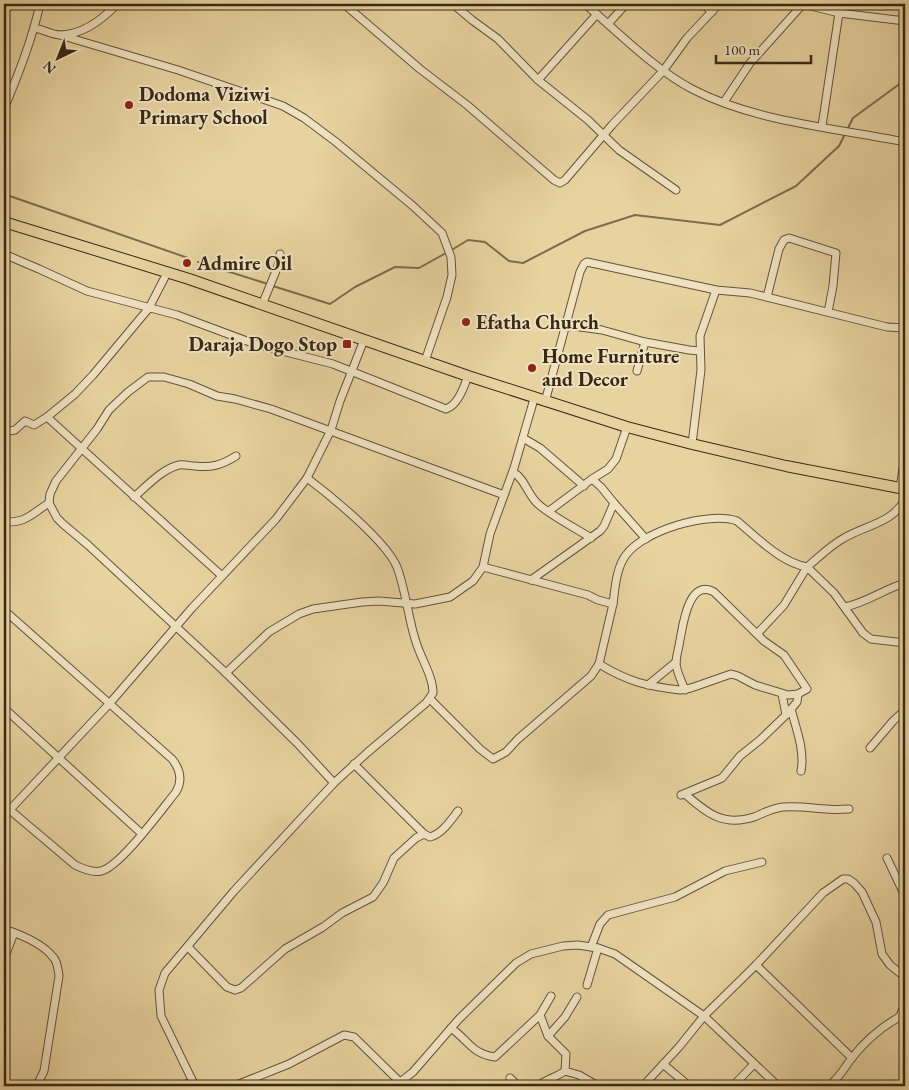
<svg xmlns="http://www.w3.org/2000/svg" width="909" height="1090" font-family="'EB Garamond',serif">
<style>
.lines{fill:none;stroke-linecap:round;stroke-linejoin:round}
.stream{stroke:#7e6c4d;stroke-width:2}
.minor-casing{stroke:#645438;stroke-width:9}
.highway-casing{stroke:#382916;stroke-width:12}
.minor{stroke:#efe2c1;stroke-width:7}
.highway{stroke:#e7d3a0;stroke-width:10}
.poi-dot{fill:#8f2418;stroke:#efe2c1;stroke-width:2}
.labels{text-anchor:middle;stroke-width:4;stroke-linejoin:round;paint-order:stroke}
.poi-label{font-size:20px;font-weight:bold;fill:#382916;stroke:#efe2c1;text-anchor:start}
</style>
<rect width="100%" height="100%" fill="#e7d3a0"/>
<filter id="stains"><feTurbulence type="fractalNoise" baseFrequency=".004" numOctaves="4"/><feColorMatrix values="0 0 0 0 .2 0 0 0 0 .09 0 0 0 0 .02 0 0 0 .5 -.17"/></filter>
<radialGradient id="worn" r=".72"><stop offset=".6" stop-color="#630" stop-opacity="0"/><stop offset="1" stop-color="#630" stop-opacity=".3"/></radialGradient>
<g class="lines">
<g class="stream">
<polyline points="847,130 853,118 905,80"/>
<polyline points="4,194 188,258"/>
<polyline points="450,251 468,240 485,242 509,261 523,263 585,231 635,215 720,225 796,186 839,146 845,134"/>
<polyline points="198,262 268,284"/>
<polyline points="273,286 330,304 355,287 395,267 419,268 446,253"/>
</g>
<g class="minor-casing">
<g id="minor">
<polyline points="344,4 420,69 467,105 554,180 560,183 565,180 612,125 663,71 687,38 719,4"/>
<polyline points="453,4 472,20 498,39 538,80 588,120 619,150 676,190"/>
<path d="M585 4C618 32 654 69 692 89 755 122 836 128 905 142"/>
<polyline points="703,4 712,12"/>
<polyline points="803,4 839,13 905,21"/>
<polyline points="903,20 905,7"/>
<polyline points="608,24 626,4"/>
<path d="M34 28C43 29 52 35 61 35 83 34 103 19 117 4"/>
<polyline points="60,35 178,70 283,106 304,118 336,142 413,206 442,233 451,257 452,275 447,297 425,361"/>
<polyline points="538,80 597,14"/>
<polyline points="724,102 750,63 803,4"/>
<path d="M4 109C18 75 32 40 40 4"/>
<polyline points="822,126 839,13"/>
<path d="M4 254 39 269 87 291 177 315 255 344 333 364 446 409C458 405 464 387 468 376"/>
<polyline points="767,297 779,249 784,240 789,238 836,253 833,286 828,312"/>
<polyline points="262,305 278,266 280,254"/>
<polyline points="566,325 602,330 645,342 689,350 699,351"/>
<polyline points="637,371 645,342"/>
<polyline points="545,402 580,272 584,264 587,262 716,290 750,293 887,327 905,328"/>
<polyline points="47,417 222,576"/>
<polyline points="4,432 15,430 25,421 34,425 47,417 75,394 93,375 149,308 167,273"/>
<polyline points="523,438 540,448 584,486"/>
<polyline points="692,444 701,370 700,336 716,290"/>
<path d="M513 472C525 479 527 493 537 503 548 514 577 529 591 538"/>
<polyline points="900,488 905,456"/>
<path d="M134 497C147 486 162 469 179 465 184 464 190 466 195 466 211 468 222 465 236 456"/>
<polyline points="614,503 646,539"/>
<polyline points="549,511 592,479 608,469 616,459 627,427"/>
<path d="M4 522C27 523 31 514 49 503"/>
<polyline points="531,580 600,531 604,526 614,503 601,487 592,479"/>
<path d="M613 604C615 589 616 568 626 555 643 531 708 511 737 521 758 538 780 562 807 567 819 557 831 545 844 538 866 525 893 523 905 499"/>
<path d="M845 607C868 602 884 589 905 583"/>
<path d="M4 610 172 759C180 769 183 780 176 792 162 809 120 867 101 871 92 873 83 869 75 865L4 805"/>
<polyline points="757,634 784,605 807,567 834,593 863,633 871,639 905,643"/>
<path d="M599 664C629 682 646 686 680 690L691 688 731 674 738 676 755 685 788 695 798 694 807 689 784 655 764 641 714 592C689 578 683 624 680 640 679 648 676 656 676 664 677 673 682 682 685 690"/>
<polyline points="226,673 269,632 299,614 313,609 362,602 379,601 415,604 450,597 473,581 483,567 490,534 514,468 534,399"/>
<polyline points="648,685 676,662"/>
<polyline points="782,694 786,715"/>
<polyline points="430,699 480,749 493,759 506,752 518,739 591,676 599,664 613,604 598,600 588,595 483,567"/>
<polyline points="4,708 142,834"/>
<path d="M791 709C796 728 805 751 801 771"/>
<polyline points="870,748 893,721 905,710"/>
<path d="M354 764 424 834 430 837C442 834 451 820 458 811"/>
<polyline points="334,783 298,744 226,673 88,545 63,524 57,518 49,503 50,494 56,481 97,429 109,410 128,392 148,377 164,377 189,384 217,396 235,399 271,409 504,495"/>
<path d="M685 794C707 813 723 827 754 817 764 813 772 808 783 807 798 806 812 808 826 809 833 810 842 809 849 809"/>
<polyline points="681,795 722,778 740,756 760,740 786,715 797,702 798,694"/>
<polyline points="4,816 110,703 192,608 276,519 307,478 331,430 340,401 364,340"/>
<polyline points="887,858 905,896"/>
<path d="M4 929C19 934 43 944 53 957 58 962 58 970 59 976L44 1071 38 1083 33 1086"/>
<polyline points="188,947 227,987 235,990 241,988 285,949 323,927 342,913 373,897 383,883 394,858 416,838 424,834"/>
<polyline points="591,947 600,924 608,915 675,897 725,871 762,862"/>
<polyline points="4,959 14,933"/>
<polyline points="756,965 852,1058"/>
<polyline points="587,985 598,948"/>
<polyline points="540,1015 548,1036 566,1054 565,1071"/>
<polyline points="900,1016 905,1003"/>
<path d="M451 1028C469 1041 472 1054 495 1057L540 1015 551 996"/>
<polyline points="548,1036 565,1017 577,997"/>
<polyline points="663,1064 689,1086"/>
<polyline points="510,1078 518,1086"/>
<polyline points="181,1086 192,1082"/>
<path d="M195 1086 161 1016 159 990 165 973 234 891 334 783 368 752 426 703 433 693C433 676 421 659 416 642 408 618 406 591 397 567 386 541 331 496 307 478"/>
<polyline points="234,1086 289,1064 344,1035 354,1037 404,1086"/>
<polyline points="395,1086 413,1072 459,1019 516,963 531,954 563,946 578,945 598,948 615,954 704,1016 756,965 823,893 843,879 848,879 854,883 862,892 876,922 882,954 890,965 905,977"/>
<path d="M538 1086C546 1079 557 1077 565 1071L579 1075 598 1086"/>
<polyline points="643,1086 679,1047 704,1016 778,1086"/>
<polyline points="733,1086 754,1064"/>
<path d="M829 1086C839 1078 844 1069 851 1059 865 1041 885 1024 905 1014"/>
</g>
</g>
<g class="highway-casing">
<polyline id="highway" points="4,222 189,279 468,376 627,427 692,444 786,466 905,489"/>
</g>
<use href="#minor" class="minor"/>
<use href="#highway" class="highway"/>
</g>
<g class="poi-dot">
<circle cx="129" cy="105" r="5"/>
<circle cx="187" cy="263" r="5"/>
<circle cx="466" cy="322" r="5"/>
<rect x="342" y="339" width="10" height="10" rx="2.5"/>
<circle cx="532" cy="368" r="5"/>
</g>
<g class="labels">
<g class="poi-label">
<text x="139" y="101">Dodoma Viziwi<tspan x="139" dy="23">Primary School</tspan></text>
<text x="197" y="270">Admire Oil</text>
<text x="476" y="329">Efatha Church</text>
<text x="337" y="351" text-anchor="end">Daraja Dogo Stop</text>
<text x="542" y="363">Home Furniture<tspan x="542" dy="23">and Decor</tspan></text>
</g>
</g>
<rect width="909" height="1090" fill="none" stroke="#e7d3a0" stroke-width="20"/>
<rect x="5" y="5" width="899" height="1080" fill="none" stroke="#382916" stroke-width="2.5"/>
<rect x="10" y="10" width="889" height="1070" fill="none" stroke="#382916"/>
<g transform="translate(58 58) rotate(223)" stroke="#efe2c1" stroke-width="4" paint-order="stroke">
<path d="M0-4L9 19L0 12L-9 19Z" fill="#382916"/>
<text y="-8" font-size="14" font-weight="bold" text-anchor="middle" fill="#382916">N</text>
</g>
<path d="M716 55v8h95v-8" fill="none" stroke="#382916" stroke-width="2.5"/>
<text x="724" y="55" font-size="15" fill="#382916" stroke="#efe2c1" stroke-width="4" paint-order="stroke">100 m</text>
<rect width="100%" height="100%" filter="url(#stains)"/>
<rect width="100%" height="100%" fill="url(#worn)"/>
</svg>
